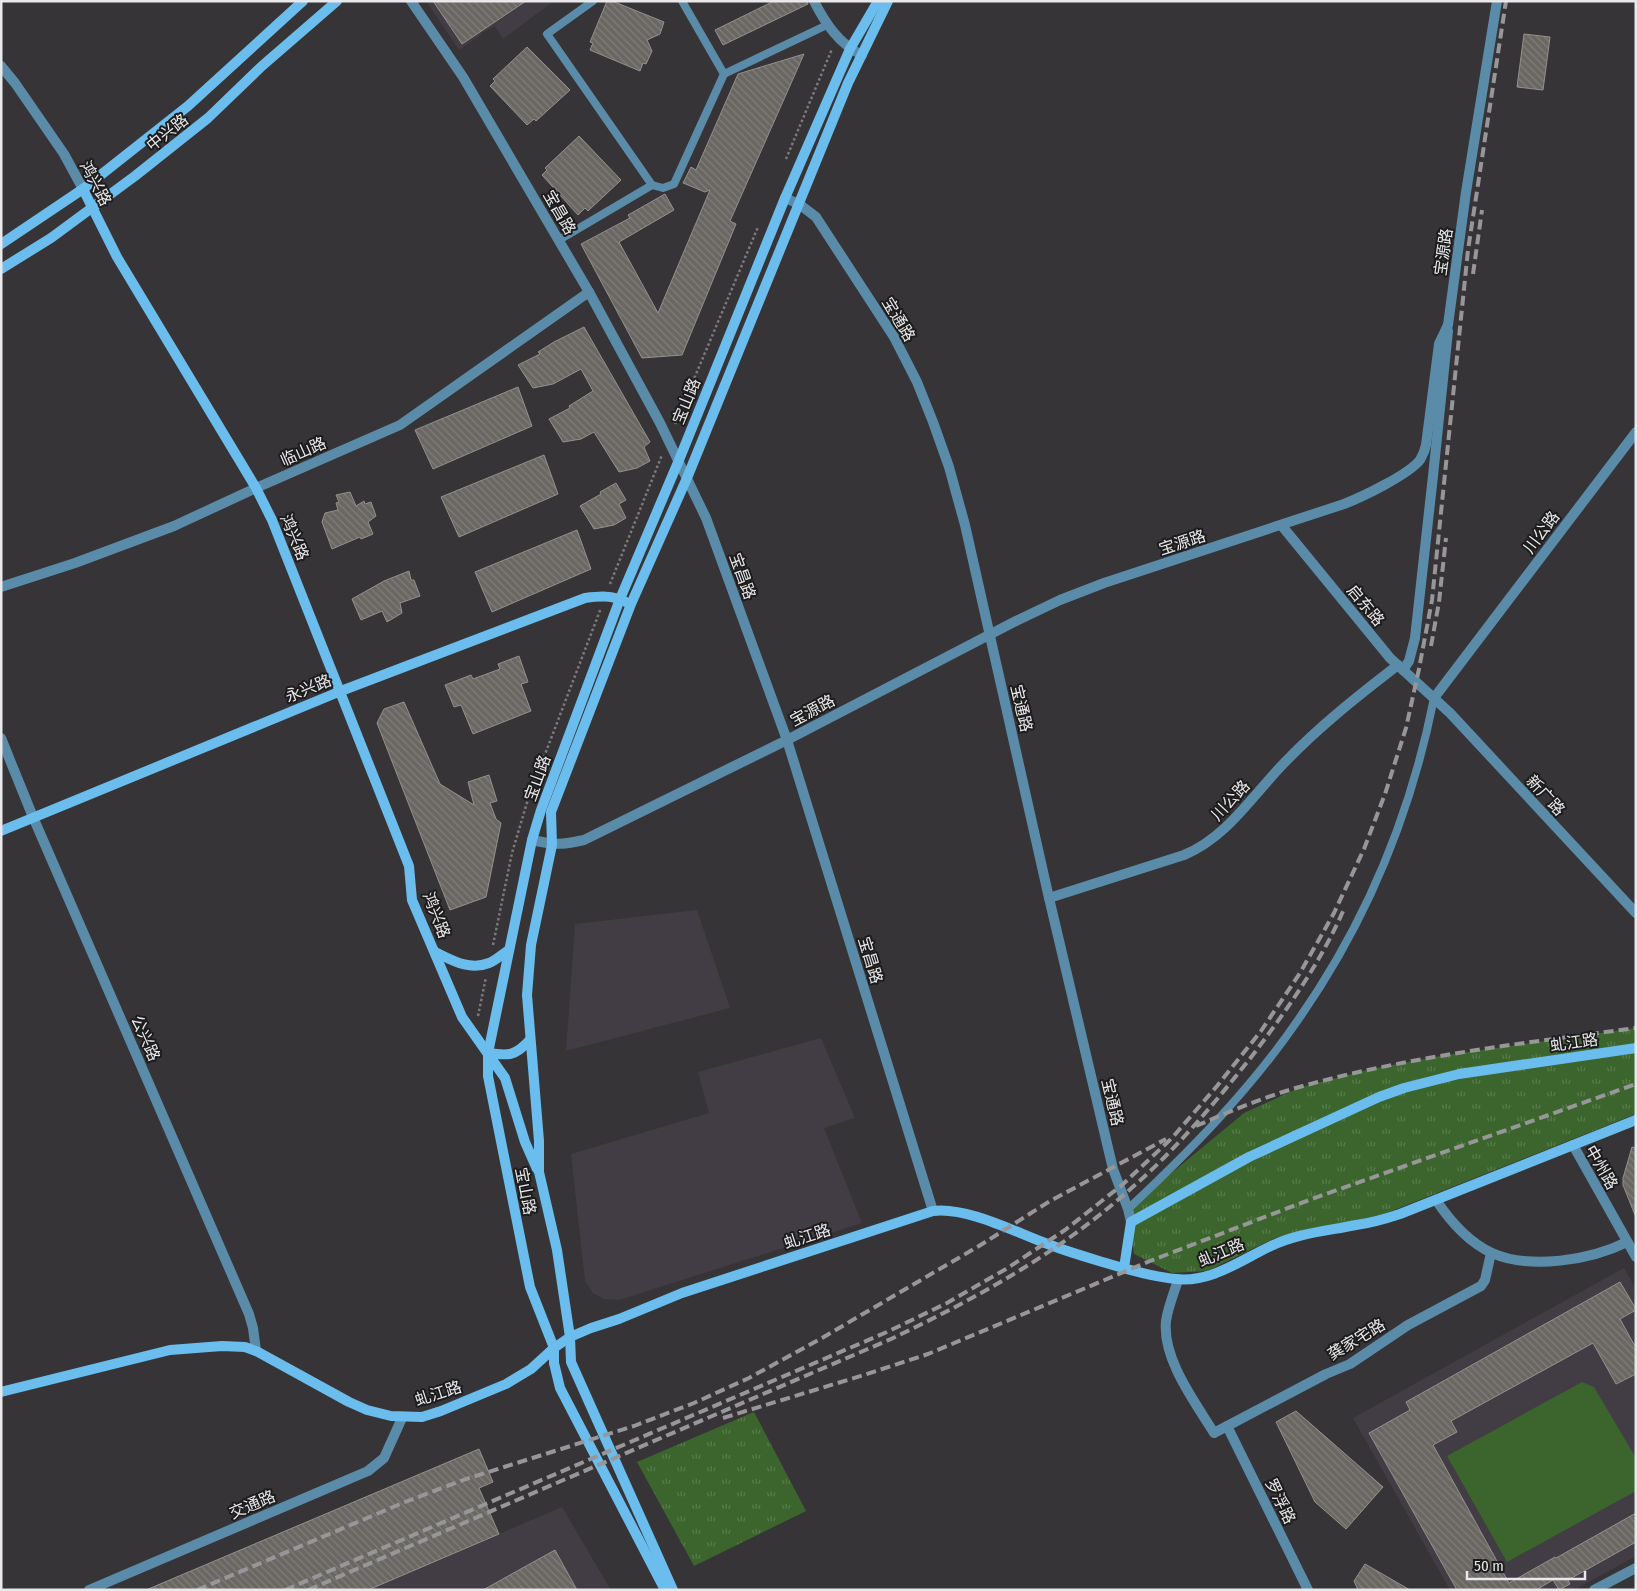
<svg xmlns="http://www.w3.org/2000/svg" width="1637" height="1591" font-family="'Fira Sans Condensed','Noto Sans SC',sans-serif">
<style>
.built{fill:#423c44}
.park{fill:url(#park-tufts)}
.pitch{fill:#3c652d}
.building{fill:url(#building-back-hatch);stroke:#94908d}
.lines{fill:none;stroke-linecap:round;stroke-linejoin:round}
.path{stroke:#7b7a7c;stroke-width:2.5;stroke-dasharray:2.5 2.5;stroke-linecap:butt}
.lane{stroke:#5a8caa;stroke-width:8}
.street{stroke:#5a8caa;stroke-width:10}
.secondary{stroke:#6abded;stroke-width:10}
.rail{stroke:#979698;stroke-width:4;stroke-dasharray:10 5;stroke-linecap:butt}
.labels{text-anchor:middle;stroke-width:4;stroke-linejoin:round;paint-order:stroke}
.street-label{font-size:16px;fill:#e9e8ea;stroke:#1d1c1d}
</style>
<defs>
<pattern id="park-tufts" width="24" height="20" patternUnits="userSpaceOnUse" patternTransform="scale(1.25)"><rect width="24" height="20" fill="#3c652d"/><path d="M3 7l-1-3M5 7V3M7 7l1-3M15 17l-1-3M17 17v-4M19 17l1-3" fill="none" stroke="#587b4c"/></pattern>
<pattern id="building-back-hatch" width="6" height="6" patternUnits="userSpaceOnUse" patternTransform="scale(1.25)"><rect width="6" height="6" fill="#6a6763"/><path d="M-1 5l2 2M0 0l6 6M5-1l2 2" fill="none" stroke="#7f7d7a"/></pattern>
</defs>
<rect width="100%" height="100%" fill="#363437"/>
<g class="built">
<polygon points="426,1 554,1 503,39 495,26 481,33 481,35 459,50"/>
<polygon points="697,910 730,1008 566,1051 575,924"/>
<polygon points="821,1038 855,1118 824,1128 862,1223 619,1300 604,1299 593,1293 585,1281 571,1154 709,1113 698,1072"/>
<polygon points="1624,1268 1636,1289 1636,1556 1574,1590 1450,1590 1353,1418"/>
<polygon points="562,1507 611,1590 318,1590 392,1580"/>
</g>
<g class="park">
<polygon points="1636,1028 1636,1114 1384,1214 1275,1238 1207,1271 1172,1273 1134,1254 1128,1209 1244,1113 1301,1087 1371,1069 1440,1056"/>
<polygon points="754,1412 806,1511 694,1566 637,1462"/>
</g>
<polygon class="pitch" points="1582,1382 1594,1387 1636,1458 1636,1491 1507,1562 1447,1456"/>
<g class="building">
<polygon points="433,1 526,1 462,44"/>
<polygon points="607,1 612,1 664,22 660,34 647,40 652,51 646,64 643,63 640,71 590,50 593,43 590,42"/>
<polygon points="774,1 807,1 808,4 723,45 715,30"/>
<polygon points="1524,34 1550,37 1543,90 1517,87"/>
<polygon points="527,47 570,90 536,121 534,119 527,125 490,86 495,81 493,79"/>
<polygon points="804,54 730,221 736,224 682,355 642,358 581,244 630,218 628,215 665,194 674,210 619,242 658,313 710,190 705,192 683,183 691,167 696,170 738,74"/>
<polygon points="579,136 621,180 588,211 585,208 578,215 542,175 547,170 545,168"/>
<polygon points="584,327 650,442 644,447 650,461 637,468 619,472 594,432 581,439 563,442 549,419 570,408 569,406 593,391 581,369 553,384 533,388 518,365 540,354 538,352 554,342"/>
<polygon points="518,387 532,426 433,469 415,430"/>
<polygon points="544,455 558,494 459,537 441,497"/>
<polygon points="616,483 626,500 619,504 626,518 614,525 594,529 580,506 601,494 600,492"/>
<polygon points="350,492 356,506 364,501 365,504 371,502 376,516 368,522 373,534 361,539 360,537 332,549 322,522 325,513 338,510 336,503 339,502 336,495"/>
<polygon points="577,530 591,569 492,612 475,572"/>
<polygon points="409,571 411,580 414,580 420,596 400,603 402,613 387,622 382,611 361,620 352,599 384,581"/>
<polygon points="519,656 528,682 521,684 531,711 473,734 461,705 454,707 445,685 471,675 473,679 500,669 498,664"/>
<polygon points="404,702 440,784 474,805 468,782 489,775 497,801 490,803 496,819 501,823 486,897 450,910 377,723 384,709"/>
<polygon points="1632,1147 1636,1148 1635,1215 1623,1185 1623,1178"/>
<polygon points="1620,1282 1636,1309 1636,1310 1620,1319 1636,1348 1636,1374 1616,1384 1593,1343 1451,1421 1457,1432 1433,1445 1509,1583 1555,1557 1556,1558 1636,1513 1636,1542 1568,1580 1570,1584 1559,1590 1553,1580 1536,1590 1457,1590 1369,1433 1410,1410 1406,1402"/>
<polygon points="1296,1411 1383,1487 1346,1529 1315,1502 1276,1422"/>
<polygon points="479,1449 493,1482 479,1488 499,1534 368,1590 146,1590"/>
<polygon points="555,1550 577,1590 483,1590"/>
<polygon points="1365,1564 1410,1590 1358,1590 1354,1581"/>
</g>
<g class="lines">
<g class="path">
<polyline points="786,159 832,49"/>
<polyline points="675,424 758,227"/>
<polyline points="610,584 662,455"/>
<polyline points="493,945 512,853 529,796 601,608"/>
<polyline points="478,1016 486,977"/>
</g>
<g class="lane">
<polyline points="593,1 547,34 652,185 663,188 674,184 724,74 682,1"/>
<polyline points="724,74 827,25"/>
<polyline points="559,240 652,185"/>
<path d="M1128 1209C1190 1151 1250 1090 1298 1020 1366 923 1411 814 1434 698"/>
</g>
<g class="street">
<polyline points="411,1 463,77 589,292 660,423 706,518 787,740 933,1211"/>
<path d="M814 1C825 23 839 44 862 55"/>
<polyline points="1,66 15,83 64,154 83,189"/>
<polyline points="785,198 799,204 816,217 894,337 917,382 933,422 949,467 965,525 1049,898 1113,1169 1128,1209 1131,1222"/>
<polyline points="1282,526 1390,658 1450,713 1636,913"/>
<polyline points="1,587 75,563 174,526 256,488 400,425 589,292"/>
<polyline points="1403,670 1409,661 1415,638 1433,476 1448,331"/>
<polyline points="1434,698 1636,432"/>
<polyline points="1,738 33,817 249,1314 253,1328 256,1351"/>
<path d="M532 840C554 845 562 845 584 840L787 740 1016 621 1060 600 1104 583 1344 504C1362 497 1408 475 1420 460 1423 455 1425 450 1426 445L1439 344 1448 325 1466 192 1497 1"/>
<path d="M1049 898 1184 855C1228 837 1254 793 1287 760 1321 725 1359 695 1398 665"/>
<polyline points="1573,1145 1636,1257"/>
<path d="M1436 1200C1450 1221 1468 1242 1492 1253 1530 1270 1591 1260 1627 1242"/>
<path d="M1178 1280C1174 1293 1168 1307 1166 1321 1162 1359 1195 1402 1214 1433L1326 1374 1350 1364 1408 1325 1481 1286 1485 1280 1491 1253"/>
<polyline points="1227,1426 1308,1590"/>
<polyline points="89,1590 368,1471 384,1458 402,1418"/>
<polyline points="1594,1590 1636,1568"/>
</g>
<g class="secondary">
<polyline points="83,189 117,257 256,488 272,520 409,866 412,900 462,1017 505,1078 525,1142 537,1169"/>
<polyline points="1,244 83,189 188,106 303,1"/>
<polyline points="1,269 51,238 135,176 208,118 262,66 337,1"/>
<path d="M1 831 341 691 585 598C600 596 612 595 626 602"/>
<path d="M435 952C452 960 469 971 489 963 495 961 502 954 509 950"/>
<path d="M488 1053C509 1056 515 1056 530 1040"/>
<polyline points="1124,1268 1131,1222 1249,1157 1379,1097 1404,1088 1459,1074 1636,1048"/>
<path d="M1 1392 170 1350 222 1346 245 1347 256 1351 349 1402 367 1410 391 1416 422 1417 441 1411 506 1384 531 1369 554 1348 570 1337 591 1328 619 1319 682 1293 933 1211C967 1207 1013 1231 1045 1243 1065 1251 1086 1257 1106 1263 1129 1270 1153 1277 1176 1279 1211 1283 1241 1260 1271 1246 1298 1233 1327 1231 1356 1225 1371 1223 1385 1219 1400 1214L1636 1120"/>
<polyline points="665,1590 560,1388 554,1363 554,1348 530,1287 488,1076 488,1053 532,840 541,810 620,599 679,460 785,198 850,49 878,1"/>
<polyline points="673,1590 571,1362 570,1337 557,1250 539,1172 539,1141 527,995 531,945 552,845 551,812 631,604 687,478 848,83 888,1"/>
</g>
<g class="rail">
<polyline points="1473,274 1482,210"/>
<polyline points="1431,646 1439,602 1446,538"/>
<path d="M1196 1126C1231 1111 1266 1096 1303 1086 1411 1056 1524 1043 1636 1028"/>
<polyline points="723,1418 864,1375 928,1354 1150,1261 1309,1200 1636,1084"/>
<polyline points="197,1590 405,1502 466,1479 634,1426 694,1403 749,1378 822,1338 979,1246 1050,1201 1166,1139"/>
<polyline points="285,1590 887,1332 947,1303 1006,1269 1065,1230 1122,1185 1172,1138 1217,1086 1261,1031 1300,973 1334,913 1364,849 1385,794 1406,728 1419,669 1432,600 1468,250 1506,1"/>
<path d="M308 1590 891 1339C975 1299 1057 1254 1127 1192 1174 1152 1214 1104 1252 1056 1287 1010 1321 962 1344 909"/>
</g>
</g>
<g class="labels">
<g class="street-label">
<text transform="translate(167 132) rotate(-39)" y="6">中兴路</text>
<text transform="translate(96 183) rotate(62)" y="6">鸿兴路</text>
<text transform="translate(560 212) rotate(60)" y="6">宝昌路</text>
<text transform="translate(1443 252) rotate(-82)" y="6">宝源路</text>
<text transform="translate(899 319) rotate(59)" y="6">宝通路</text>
<text transform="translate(686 401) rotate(-68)" y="6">宝山路</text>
<text transform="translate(303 451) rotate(-24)" y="6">临山路</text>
<text transform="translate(1541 532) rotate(-53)" y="6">川公路</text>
<text transform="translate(295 537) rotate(67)" y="6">鸿兴路</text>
<text transform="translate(1182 542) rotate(-18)" y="6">宝源路</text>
<text transform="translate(743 576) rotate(70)" y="6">宝昌路</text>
<text transform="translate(1366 605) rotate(50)" y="6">启东路</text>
<text transform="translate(308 688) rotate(-22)" y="6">永兴路</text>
<text transform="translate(1022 708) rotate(77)" y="6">宝通路</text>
<text transform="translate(812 710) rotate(-28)" y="6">宝源路</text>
<text transform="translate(537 778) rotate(-70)" y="6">宝山路</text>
<text transform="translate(1546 795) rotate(47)" y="6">新广路</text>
<text transform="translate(1230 800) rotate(-47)" y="6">川公路</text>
<text transform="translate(437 915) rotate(69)" y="6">鸿兴路</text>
<text transform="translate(871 960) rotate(73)" y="6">宝昌路</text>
<text transform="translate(146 1038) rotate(66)" y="6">公兴路</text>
<text transform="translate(1574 1042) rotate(-8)" y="6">虬江路</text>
<text transform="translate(1113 1102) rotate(77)" y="6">宝通路</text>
<text transform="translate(1602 1167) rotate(60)" y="6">中州路</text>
<text transform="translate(526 1191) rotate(79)" y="6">宝山路</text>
<text transform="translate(807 1236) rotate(-18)" y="6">虬江路</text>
<text transform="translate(1221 1252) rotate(-23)" y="6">虬江路</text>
<text transform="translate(1356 1339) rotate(-31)" y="6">龚家宅路</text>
<text transform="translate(438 1393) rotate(-18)" y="6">虬江路</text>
<text transform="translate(1281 1501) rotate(64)" y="6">罗浮路</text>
<text transform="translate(252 1504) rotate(-23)" y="6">交通路</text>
</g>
</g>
<rect width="1637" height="1591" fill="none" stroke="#e9e8ea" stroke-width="5"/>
<path d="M1467 1571v8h118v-8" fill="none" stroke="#e9e8ea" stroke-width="2.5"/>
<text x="1474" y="1571" font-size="15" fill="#e9e8ea" stroke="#1d1c1d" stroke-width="4" paint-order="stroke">50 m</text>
</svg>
